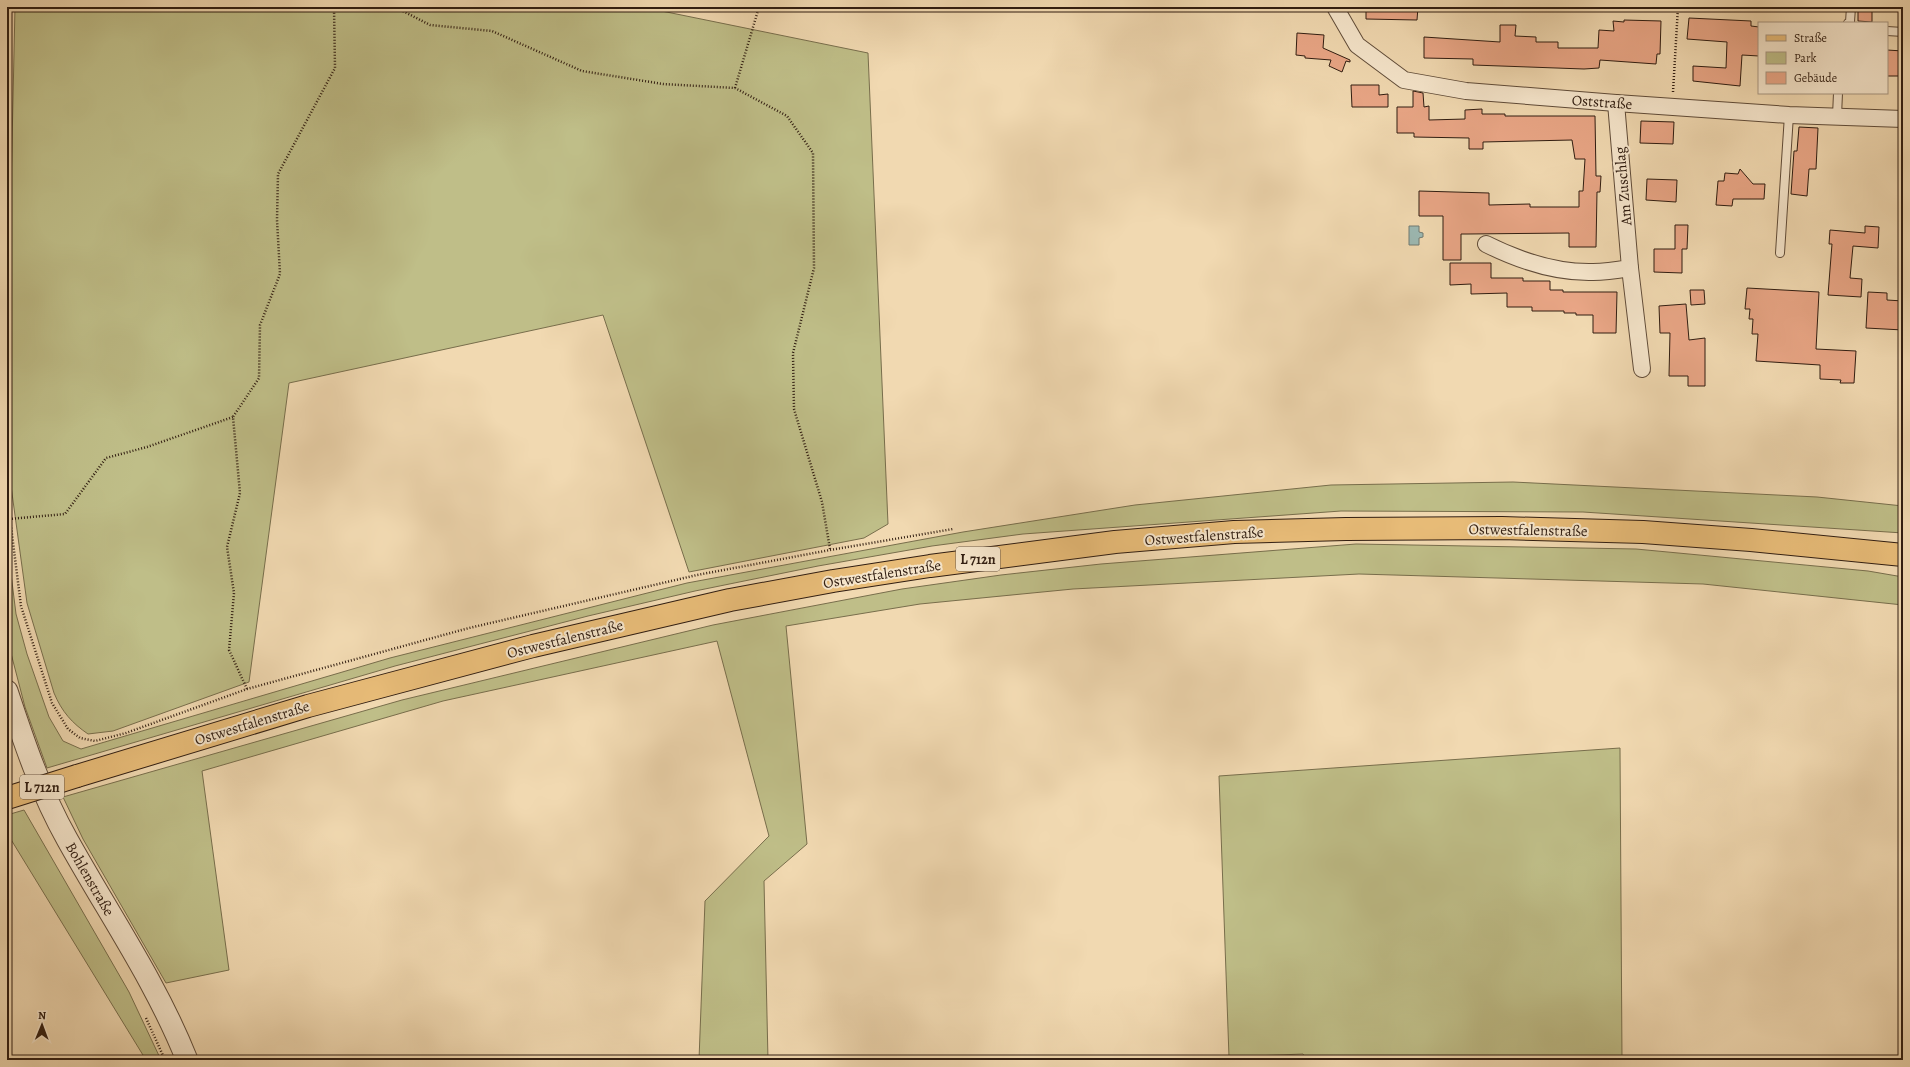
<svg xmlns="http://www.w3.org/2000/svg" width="1910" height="1067" font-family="Alegreya,serif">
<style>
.green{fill:#bfbe88;stroke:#786e4c}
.water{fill:#9cb9b3;stroke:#717b72}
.building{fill:#e9a686;stroke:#301d11}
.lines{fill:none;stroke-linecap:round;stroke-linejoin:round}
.service-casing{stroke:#604c39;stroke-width:10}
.minor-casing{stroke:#604c39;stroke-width:18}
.tertiary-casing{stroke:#604c39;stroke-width:23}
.primary-casing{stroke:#301d11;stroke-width:24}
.path{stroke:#301d11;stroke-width:2.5;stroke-dasharray:1 2;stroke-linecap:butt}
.service{stroke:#f6e6cc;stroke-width:8}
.minor{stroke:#f6e6cc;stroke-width:16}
.tertiary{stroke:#f6e6cc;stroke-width:21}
.primary{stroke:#e8bc78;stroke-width:22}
.primary-bridge-casing{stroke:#301d11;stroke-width:24;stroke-linecap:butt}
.primary-bridge{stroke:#e8bc78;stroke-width:22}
.labels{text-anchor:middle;stroke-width:4;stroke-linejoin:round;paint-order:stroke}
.shield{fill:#f6e6cc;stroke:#6b5949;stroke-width:1}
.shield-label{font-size:14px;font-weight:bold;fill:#301d11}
.street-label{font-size:15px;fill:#301d11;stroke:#f6e6cc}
</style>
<rect width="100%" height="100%" fill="#f1d9b1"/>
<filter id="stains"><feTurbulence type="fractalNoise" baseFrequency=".005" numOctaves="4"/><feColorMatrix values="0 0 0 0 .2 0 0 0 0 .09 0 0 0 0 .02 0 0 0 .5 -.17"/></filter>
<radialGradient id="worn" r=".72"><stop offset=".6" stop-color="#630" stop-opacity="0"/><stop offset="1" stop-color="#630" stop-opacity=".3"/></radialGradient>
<g class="green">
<path d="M15 7H642L868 53 888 524 864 538 689 572 603 315 289 383 249 682 113 731 88 734C72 723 62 712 54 693L27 603 11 486 7 480V240L10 237Z"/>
<polygon points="1513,482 1817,497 1903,506 1903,533 1583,512 1341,511 1023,534 932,546 818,566 695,591 588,616 395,666 47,768 25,707 7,638 7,542 16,614 27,654 49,717 63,741 81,749 390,658 687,583 963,532 1135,505 1331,485"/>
<polygon points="1356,544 1636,549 1868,571 1903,577 1903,605 1703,584 1359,574 1073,589 920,604 786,626 807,844 764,881 768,1060 699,1060 705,901 769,836 717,641 443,701 202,771 229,970 166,983 83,839 63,797 402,700 713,625 902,589 1001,575 1101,564"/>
<polygon points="1620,748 1622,1060 1307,1060 1303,1054 1229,1057 1219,776"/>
<polygon points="24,810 129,992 161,1060 146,1060 7,833 7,815"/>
</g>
<polygon class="water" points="1409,226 1419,226 1419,232 1423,233 1423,237 1419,238 1419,245 1409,245"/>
<g class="building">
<polygon points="1366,7 1418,7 1417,20 1366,19"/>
<polygon points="1858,7 1872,7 1872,22 1858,21"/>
<polygon points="1689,18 1751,21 1751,26 1759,27 1759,56 1742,55 1740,86 1693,81 1693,66 1726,68 1727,42 1687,39"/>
<polygon points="1624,20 1661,21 1660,54 1657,54 1656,64 1600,60 1599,68 1584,69 1473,65 1473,59 1424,58 1424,37 1500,42 1500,25 1516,25 1515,36 1536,37 1536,42 1558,42 1558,48 1598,48 1599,30 1614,31 1613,21 1624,22"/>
<polygon points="1297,33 1324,35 1323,48 1350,60 1350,62 1346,61 1342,72 1329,66 1331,60 1305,58 1305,56 1296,55"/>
<polygon points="1887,50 1903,51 1903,76 1887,76"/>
<polygon points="1351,85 1379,85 1379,95 1388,94 1388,107 1352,107"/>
<polygon points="1413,91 1423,93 1424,107 1429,106 1429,120 1465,119 1465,110 1482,109 1482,114 1505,114 1505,116 1595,116 1596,176 1601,176 1600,192 1597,192 1596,247 1569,247 1569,233 1468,234 1461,234 1461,260 1443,260 1443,216 1419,216 1419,191 1489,193 1489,205 1530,204 1530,207 1579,207 1579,191 1583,191 1585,159 1575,159 1572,140 1483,142 1483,149 1469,149 1469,138 1414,137 1414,133 1397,133 1397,107 1413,107"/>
<polygon points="1641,121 1674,122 1673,144 1640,143"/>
<polygon points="1799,127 1818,128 1816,169 1809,169 1807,196 1791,194 1794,151 1797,151"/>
<polygon points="1740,169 1753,184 1765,184 1764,199 1733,199 1732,206 1716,205 1718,181 1724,181 1725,173 1738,174"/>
<polygon points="1647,179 1677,180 1676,202 1646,200"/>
<polygon points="1675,225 1688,225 1687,249 1682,249 1682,273 1654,272 1654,249 1675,249"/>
<polygon points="1865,226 1879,227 1878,248 1853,246 1850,278 1862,279 1861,297 1828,295 1832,244 1829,244 1830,230 1865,233"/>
<polygon points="1450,263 1491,263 1491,278 1523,278 1523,281 1550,281 1550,290 1563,290 1563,292 1617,292 1616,333 1593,333 1593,315 1576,315 1576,313 1564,313 1564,311 1532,311 1532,307 1507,307 1507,293 1471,294 1471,284 1450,285"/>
<polygon points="1747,288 1819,292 1816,349 1856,351 1854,383 1840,383 1841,380 1820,379 1820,365 1756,361 1758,334 1752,334 1753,319 1749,319 1750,309 1745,309"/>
<polygon points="1690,290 1704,290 1705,304 1691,305"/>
<polygon points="1868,292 1887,293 1887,300 1903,301 1903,330 1866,328"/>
<polygon points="1686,304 1689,340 1705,338 1705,386 1688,386 1688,376 1669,376 1670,333 1660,333 1659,306"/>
</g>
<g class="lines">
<g class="service-casing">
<g id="service">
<polyline points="1848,23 1850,22 1851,7"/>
<polyline points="1887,31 1903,32"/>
<polyline points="1837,116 1838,93"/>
<polyline points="1780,253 1789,115"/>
</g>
</g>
<g class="minor-casing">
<g id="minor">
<polyline points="1335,7 1357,45 1404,80 1466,91 1616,103 1789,115 1903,119"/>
<path d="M1486 244C1518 260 1557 273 1593 272 1605 272 1618 270 1630 268L1616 103"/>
<polyline points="1630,268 1642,369"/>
</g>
</g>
<g class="tertiary-casing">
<path id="tertiary" d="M7 691C24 742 41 793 67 839 108 913 156 982 187 1060"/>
</g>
<g class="primary-casing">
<polyline id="primary" points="77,776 308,706 533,646 730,600 833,581 930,566 1115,542 1234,532 1346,529 1502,528 1643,532 1751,540 1903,555"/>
</g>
<g class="path">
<polyline points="395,7 430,25 492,31 582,71 663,84 735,88 787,116 813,153 814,268 793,353 794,409 822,502 830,549"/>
<polyline points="735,88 759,7"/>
<polyline points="1673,92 1678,7"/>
<polyline points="7,495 21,606 52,703 68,729 80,738 95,741 126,733 247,689 469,628 697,575 830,550 953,529"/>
<polyline points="9,519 65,514 106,458 147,447 233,417"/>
<polyline points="247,689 229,650 234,593 227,547 240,493 233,417 259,378 260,325 280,274 277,220 278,174 335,68 334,7"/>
<polyline points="146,1018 165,1060"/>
</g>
<use href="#service" class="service"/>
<use href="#minor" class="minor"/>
<use href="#tertiary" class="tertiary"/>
<use href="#primary" class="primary"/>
<g class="primary-bridge-casing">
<polyline id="primary-bridge" points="7,798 77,776"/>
</g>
<use href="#primary-bridge" class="primary-bridge"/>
</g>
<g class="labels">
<g class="shield">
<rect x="956" y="547" width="44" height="24" rx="3"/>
<rect x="20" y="775" width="44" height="24" rx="3"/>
</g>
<g class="shield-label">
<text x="978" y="564">L 712n</text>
<text x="42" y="792">L 712n</text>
</g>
<g class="street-label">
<text transform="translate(1602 102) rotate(4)" y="5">Oststraße</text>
<text transform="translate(1623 186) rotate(-95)" y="5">Am Zuschlag</text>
<text transform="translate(1528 530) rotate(1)" y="5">Ostwestfalenstraße</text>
<text transform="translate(1204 536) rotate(-4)" y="5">Ostwestfalenstraße</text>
<text transform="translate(882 574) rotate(-9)" y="5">Ostwestfalenstraße</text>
<text transform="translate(565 639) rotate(-14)" y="5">Ostwestfalenstraße</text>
<text transform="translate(252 723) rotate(-17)" y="5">Ostwestfalenstraße</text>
<text transform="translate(90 879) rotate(60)" y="5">Bohlenstraße</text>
</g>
</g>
<rect width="1910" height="1067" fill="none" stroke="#f1d9b1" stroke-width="24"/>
<rect x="8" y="8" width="1894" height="1051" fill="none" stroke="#301d11" stroke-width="2"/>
<rect x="12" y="12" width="1886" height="1043" fill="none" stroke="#301d11"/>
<rect x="1758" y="22" width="130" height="72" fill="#f6e6cc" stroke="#a79681"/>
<rect x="1766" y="35" width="20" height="6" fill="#e8bc78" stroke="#a79681"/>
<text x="1794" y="42" font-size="12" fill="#301d11">Straße</text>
<rect x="1766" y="52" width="20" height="12" fill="#bfbe88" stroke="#a79681"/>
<text x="1794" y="62" font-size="12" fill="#301d11">Park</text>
<rect x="1766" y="72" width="20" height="12" fill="#e9a686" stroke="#a79681"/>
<text x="1794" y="82" font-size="12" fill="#301d11">Gebäude</text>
<g transform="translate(42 1025) rotate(1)" stroke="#f6e6cc" stroke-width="3" paint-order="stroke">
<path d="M0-3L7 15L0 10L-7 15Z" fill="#301d11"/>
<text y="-6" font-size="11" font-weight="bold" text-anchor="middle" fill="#301d11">N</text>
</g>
<rect width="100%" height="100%" filter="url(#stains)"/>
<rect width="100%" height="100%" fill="url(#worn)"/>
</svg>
